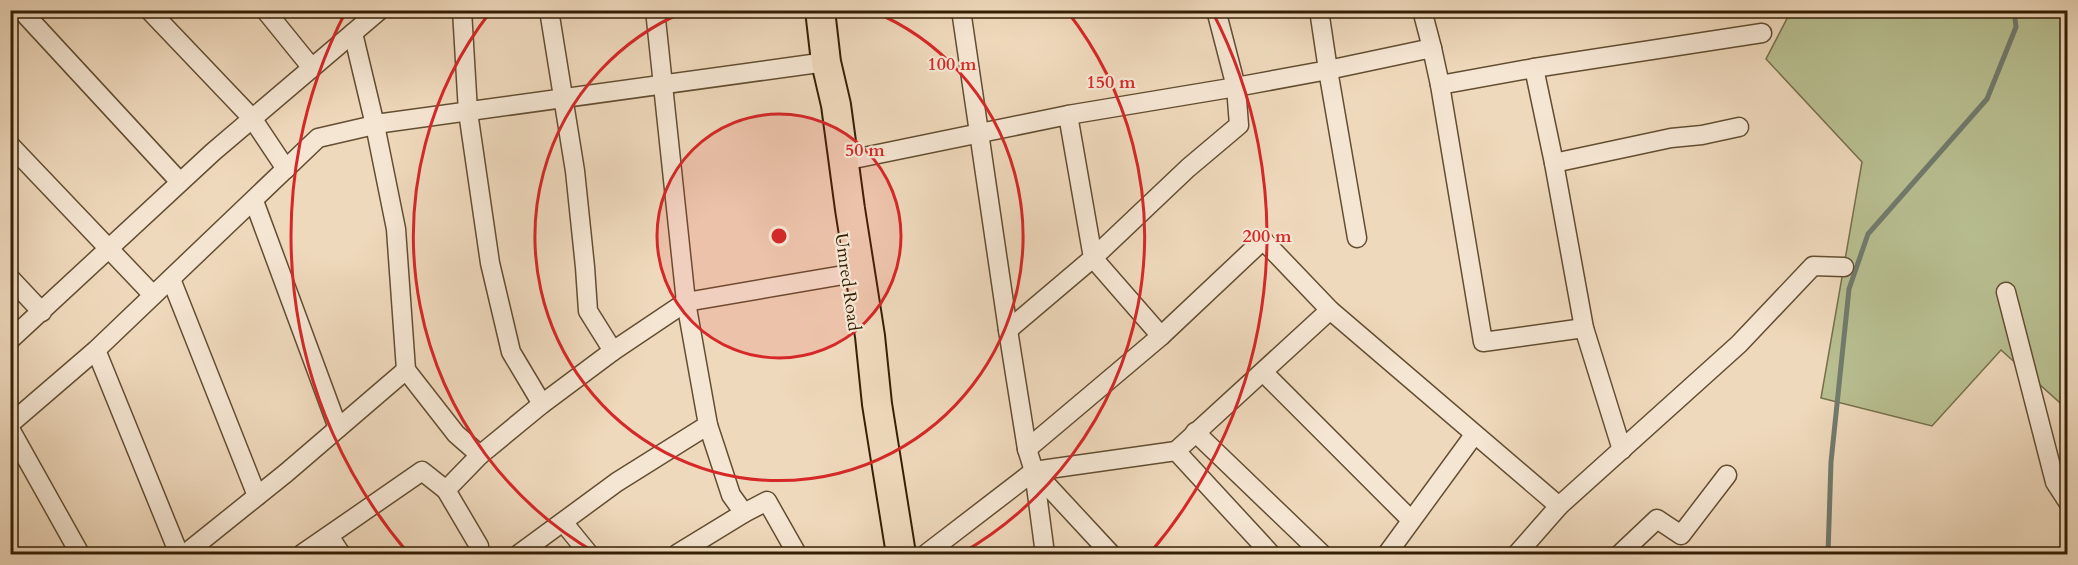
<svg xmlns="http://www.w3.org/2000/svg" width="2078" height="565" font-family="Cardo,serif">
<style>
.green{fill:#b8bf91;stroke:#766f4a;stroke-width:1.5}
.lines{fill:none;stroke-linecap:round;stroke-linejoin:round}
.stream{stroke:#717b6e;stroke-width:5}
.street-casing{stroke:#634e32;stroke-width:21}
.primary-casing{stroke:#341f04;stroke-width:32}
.street{stroke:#f5e6d3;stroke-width:18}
.primary{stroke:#efd9bc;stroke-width:28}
.ring{fill:none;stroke:#d62828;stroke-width:3}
.labels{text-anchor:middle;stroke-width:4.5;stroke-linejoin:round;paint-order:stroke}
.street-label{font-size:18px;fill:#341f04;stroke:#f5e6d3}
.centre{fill:#d62828;stroke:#f5e6d3;stroke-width:3}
.ring-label{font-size:18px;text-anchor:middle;font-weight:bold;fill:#d62828;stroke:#f5e6d3;stroke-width:4.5;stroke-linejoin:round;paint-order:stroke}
</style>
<rect width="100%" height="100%" fill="#efd9bc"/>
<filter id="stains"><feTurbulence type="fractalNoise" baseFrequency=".00333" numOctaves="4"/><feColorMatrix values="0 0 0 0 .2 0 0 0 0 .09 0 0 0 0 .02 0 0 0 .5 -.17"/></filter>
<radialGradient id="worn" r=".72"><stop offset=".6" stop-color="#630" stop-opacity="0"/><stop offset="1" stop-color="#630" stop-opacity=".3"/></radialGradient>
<polygon class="green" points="1791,11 2067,11 2067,409 2001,350 1932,426 1821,398 1862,162 1766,59"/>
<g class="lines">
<polyline class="stream" points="1828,554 1831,462 1849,289 1868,234 1987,99 2016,27 2014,10"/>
<g class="street-casing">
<g id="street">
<polyline points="21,10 180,182"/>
<polyline points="149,10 252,118 286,169"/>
<polyline points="265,10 312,68"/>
<polyline points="462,10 468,112 490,263 511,352 542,404"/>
<polyline points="549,10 575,171 585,267 588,311 613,351"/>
<polyline points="961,10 1008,330 1027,449 1034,471 1045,554"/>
<polyline points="1422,10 1432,48"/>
<polyline points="353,33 375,125 396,229 406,370"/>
<polyline points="1534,68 1762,33"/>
<polyline points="1440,85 1483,342 1584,328"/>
<polyline points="1068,115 1093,258 1161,336"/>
<polyline points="10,145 153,295"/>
<polyline points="844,161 1068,115 1236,87 1328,70 1319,10"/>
<polyline points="1554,163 1671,138 1702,135 1739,127"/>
<polyline points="254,201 338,428"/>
<polyline points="1357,238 1328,70 1432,48 1440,85 1534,68 1554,163 1584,328 1622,450"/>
<polyline points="10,278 42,312"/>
<polyline points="171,279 257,496"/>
<polyline points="2006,292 2055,482 2068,502"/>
<polyline points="1008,330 1093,258 1188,168 1239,125 1236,87 1216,10"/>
<polyline points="10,340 213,152 380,10"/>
<polyline points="96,350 179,554"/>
<polyline points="1263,372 1411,520"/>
<polyline points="10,424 96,350 318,138 383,123 826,62"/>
<polyline points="708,425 731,495 744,513 767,501 797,554"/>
<polyline points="10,429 80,554"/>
<polyline points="1195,432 1322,554"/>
<polyline points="1027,449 1161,336 1263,240 1330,310 1559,506 1517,554"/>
<polyline points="1176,451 1330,310"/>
<polyline points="1034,471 1111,554"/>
<polyline points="1559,506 1739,344 1813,266 1844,267"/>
<polyline points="563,522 589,554"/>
<polyline points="329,536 341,554"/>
<polyline points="479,546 446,490 480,455"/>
<polyline points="185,554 286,473 406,370 456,434 480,455 542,404 613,351 686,302 861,272"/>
<polyline points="302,554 422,471 446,490"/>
<polyline points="519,554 617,482 708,425 686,302 655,10"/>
<polyline points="677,554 744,513"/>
<polyline points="926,554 1034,471 1176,451 1271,554"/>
<polyline points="1387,554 1474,435"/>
<polyline points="1620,554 1657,519 1681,535 1727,475"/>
</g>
</g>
<g class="primary-casing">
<polyline id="primary" points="820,10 826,62 836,105 850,209 870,336 877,404 901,554"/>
</g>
<use href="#street" class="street"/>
<use href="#primary" class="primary"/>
</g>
<circle cx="779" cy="236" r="122" fill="#d62828" fill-opacity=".12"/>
<g class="ring">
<circle cx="779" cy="236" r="122"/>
<path d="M872 11A244 244 0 1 1 686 11"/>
<path d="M596 553A366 366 0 0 1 491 11M1067 11A366 366 0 0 1 962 553"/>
<path d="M408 553A488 488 0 0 1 346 11M1212 11A488 488 0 0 1 1150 553"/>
</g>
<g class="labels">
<g class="street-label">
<text transform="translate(848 282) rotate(82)" y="6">Umred Road</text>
</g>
</g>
<circle cx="779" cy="236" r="9" class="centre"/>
<g class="ring-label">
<text x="952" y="70">100 m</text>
<text x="1111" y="88">150 m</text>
<text x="865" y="156">50 m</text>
<text x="1267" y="242">200 m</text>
</g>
<rect width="2078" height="565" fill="none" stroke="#efd9bc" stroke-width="36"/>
<rect x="12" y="12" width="2054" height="541" fill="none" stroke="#341f04" stroke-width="3"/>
<rect x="18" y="18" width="2042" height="529" fill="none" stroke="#341f04" stroke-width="1.5"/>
<rect width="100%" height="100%" filter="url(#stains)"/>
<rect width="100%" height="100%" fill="url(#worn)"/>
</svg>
